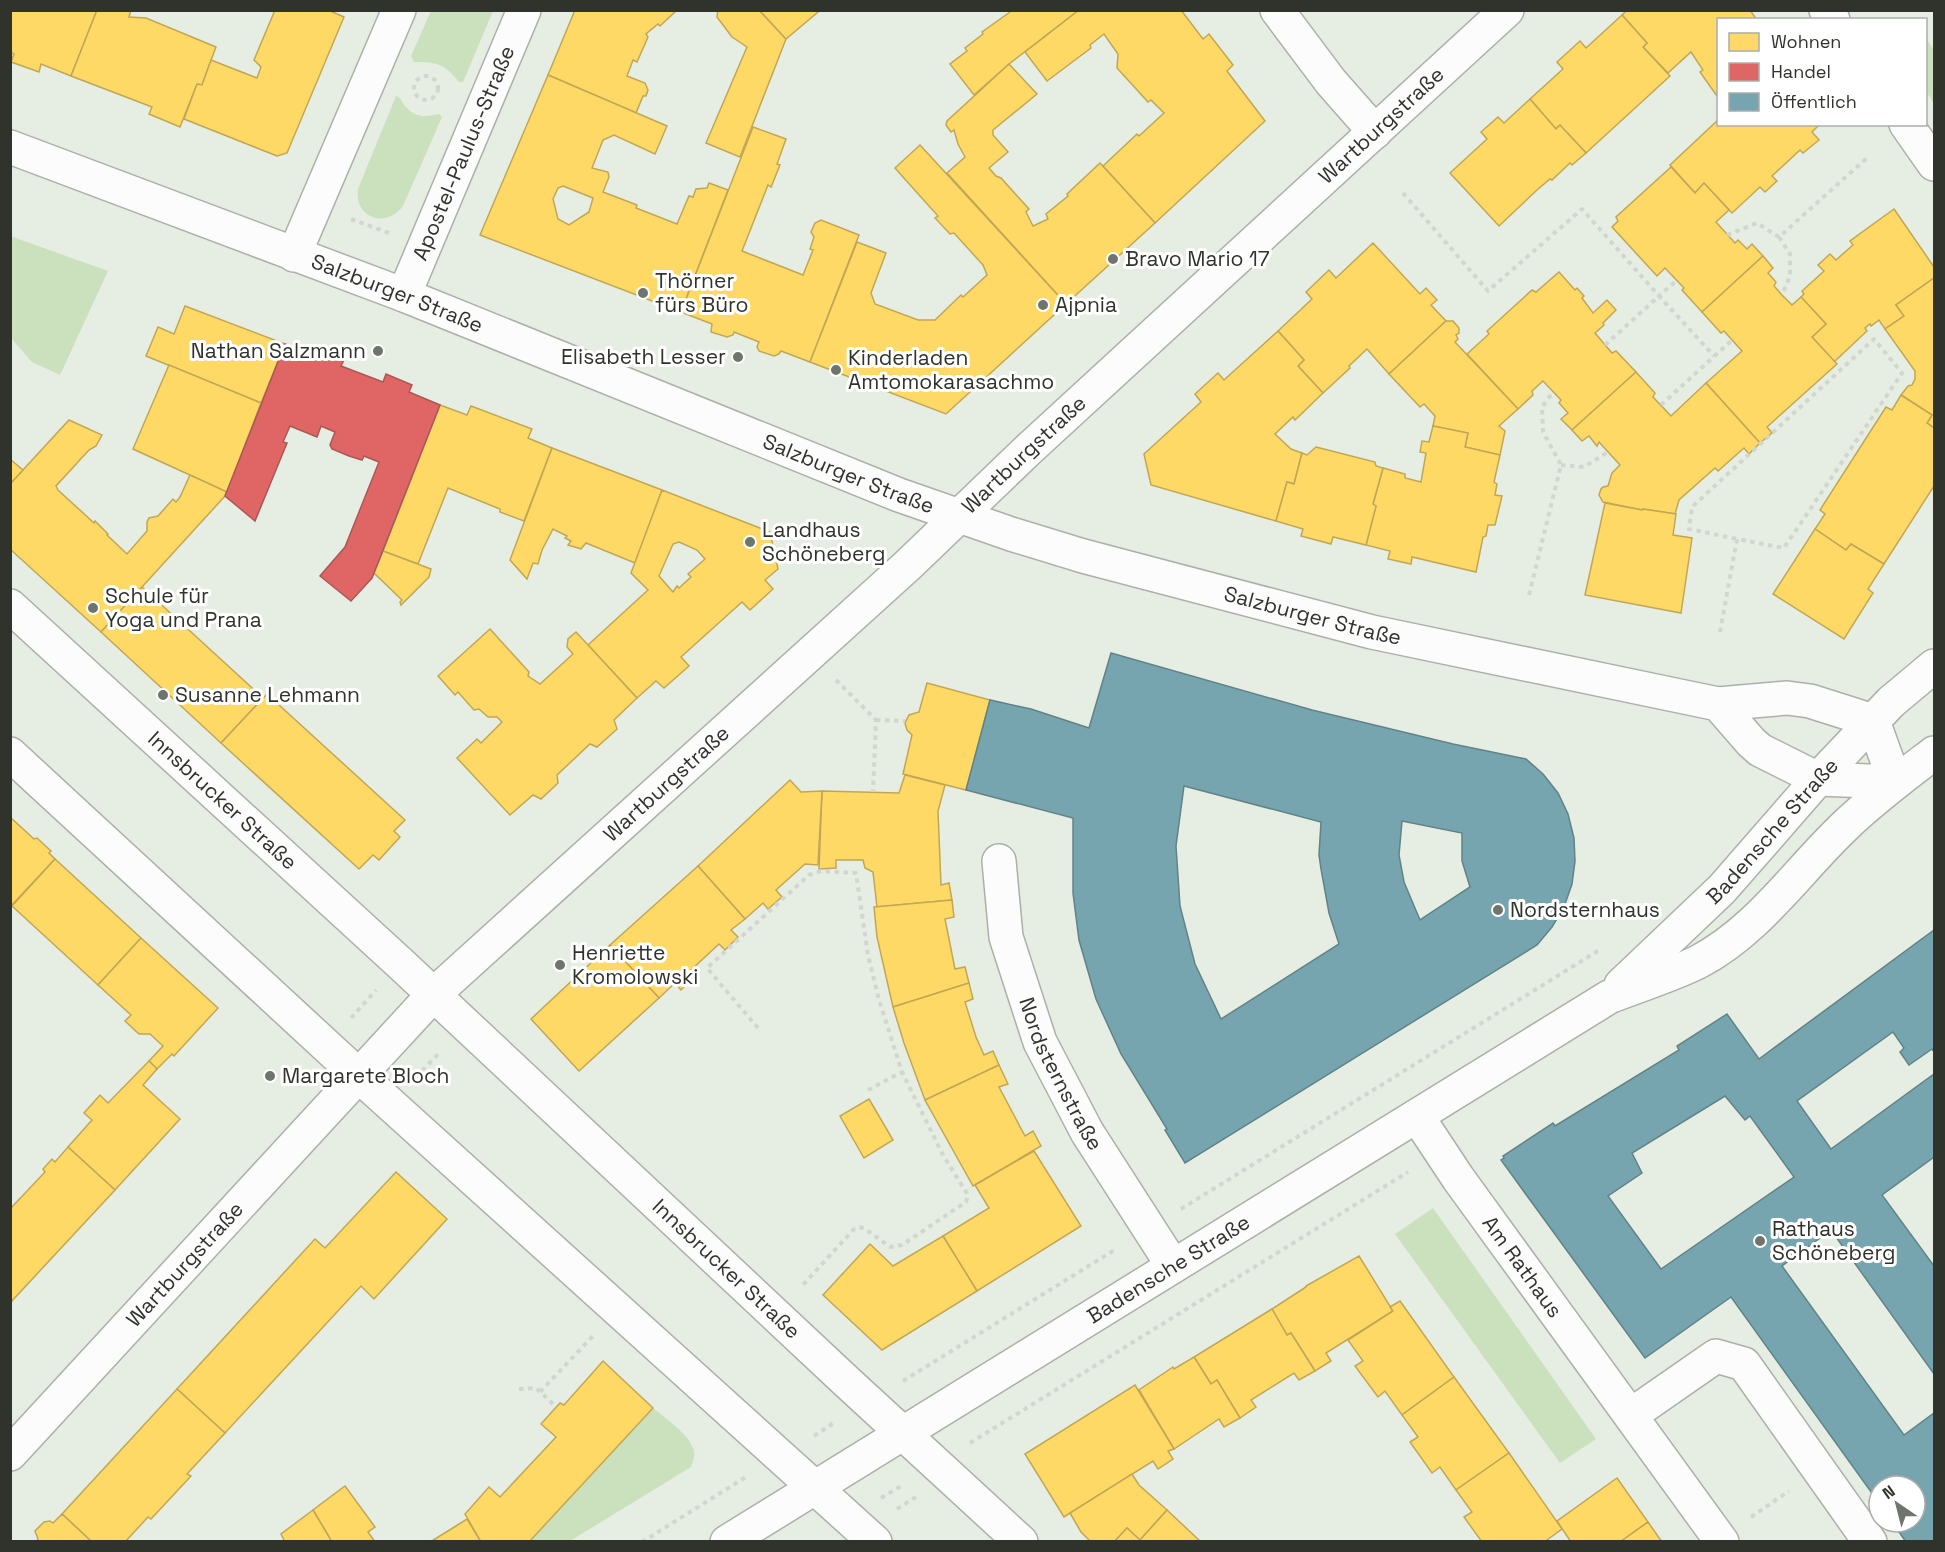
<svg xmlns="http://www.w3.org/2000/svg" width="1945" height="1552" font-family="'Space Grotesk',sans-serif">
<style>
.green{fill:#cbe1bd}
.homes{fill:#ffd966;stroke:#c1a755;stroke-width:1.5;fill-rule:evenodd}
.shops{fill:#e06666;stroke:#ab5755;stroke-width:1.5}
.public{fill:#76a5af;stroke:#618388;stroke-width:1.5;fill-rule:evenodd}
.lines{fill:none;stroke-linecap:round;stroke-linejoin:round}
.street-casing{stroke:#acb0a9;stroke-width:36}
.secondary-casing{stroke:#acb0a9;stroke-width:36}
.primary-casing{stroke:#acb0a9;stroke-width:36}
.path{stroke:#d3d5d2;stroke-width:4;stroke-dasharray:4.5 4.5;stroke-linecap:butt}
.street{stroke:#fbfcfb;stroke-width:33}
.secondary{stroke:#fbfcfb;stroke-width:33}
.primary{stroke:#fbfcfb;stroke-width:33}
.poi-dot{fill:#6f746c;stroke:#fff;stroke-width:2}
.labels{text-anchor:middle;stroke-width:6;stroke-linejoin:round;paint-order:stroke}
.street-label{font-size:21px;fill:#2f332c;stroke:#fff}
.poi-label{font-size:21px;fill:#2f332c;stroke:#fff;text-anchor:start}
</style>
<rect width="100%" height="100%" fill="#e6ede2"/>
<g class="green">
<path d="M431 11H493L463 82H459C445 64 437 62 414 62L411 56Z"/>
<polygon points="1926,38 1934,50 1934,104 1926,91"/>
<path d="M396 96C402 98 401 102 406 107 415 118 426 117 439 114L442 117 403 206C386 229 354 218 358 189Z"/>
<polygon points="10,236 108,271 60,375 32,362 11,338"/>
<polygon points="1433,1208 1596,1439 1560,1463 1395,1234"/>
<path d="M653 1408C664 1417 689 1435 693 1448 696 1455 693 1460 691 1467L570 1541 529 1542Z"/>
</g>
<g class="homes">
<polygon points="10,10 97,10 71,76 41,64 39,72 11,62 14,54 10,52"/>
<polygon points="97,10 131,10 129,17 146,18 216,47 202,85 197,84 180,127 149,114 152,107 71,76"/>
<polygon points="275,10 328,10 344,17 287,153 277,156 184,119 197,84 202,85 211,60 257,78 261,67 254,60"/>
<polygon points="575,10 677,10 660,26 658,24 646,34 648,37 637,62 633,60 627,76 645,83 648,90 646,96 643,96 636,113 548,75"/>
<polygon points="718,10 759,10 786,39 740,157 706,143 747,47 732,37 717,17"/>
<polygon points="759,10 817,10 818,12 786,39"/>
<polygon points="1013,10 1079,10 1009,64 974,95 950,64 967,51 965,48 983,34 982,32"/>
<polygon points="1079,10 1181,10 1203,39 1209,34 1233,65 1227,71 1265,121 1155,223 1103,166 1137,134 1139,136 1164,113 1151,100 1148,102 1117,68 1118,54 1104,34 1090,45 1091,48 1047,81 1025,52"/>
<polygon points="1627,10 1750,10 1757,20 1718,20 1718,95 1717,96 1700,72 1703,70 1691,52 1668,73 1643,47 1647,43 1622,15"/>
<polygon points="1622,15 1647,43 1643,47 1670,76 1586,153 1560,125 1556,129 1530,99 1563,69 1557,62 1580,41 1586,48"/>
<polygon points="1009,64 1037,94 993,130 993,135 1008,152 989,168 996,176 1001,178 1029,209 1026,212 1033,226 1048,219 1046,214 1068,196 1067,194 1100,163 1155,223 1066,304 947,173 965,157 958,144 954,130 951,132 946,125 947,121"/>
<path d="M548 75 667 126 655 154 614 135 603 140 592 168 608 172 609 177 603 192 637 205 636 208 677 224 689 196 693 197 696 189 707 188 709 183 728 190 681 312 480 235ZM563 186 593 198 589 212 569 225 558 219 553 199 558 188Z"/>
<polygon points="1530,99 1556,129 1560,125 1586,153 1572,165 1570,163 1552,180 1550,179 1537,190 1499,226 1450,173 1487,139 1481,132 1498,117 1504,123"/>
<polygon points="1718,120 1718,124 1820,124 1812,132 1819,140 1803,153 1800,150 1772,176 1777,181 1765,192 1760,187 1732,213 1704,183 1695,193 1670,165"/>
<polygon points="753,127 786,139 777,164 780,165 771,187 768,185 742,251 803,275 813,250 810,249 814,237 811,232 815,223 821,220 859,235 810,362 781,351 779,354 774,356 759,351 757,347 759,342 734,332 733,335 727,337 711,332 712,324 681,312"/>
<polygon points="920,145 1066,304 946,414 810,362 857,242 886,253 871,293 875,304 918,320 935,320 961,295 963,297 987,275 983,265 954,233 950,234 935,218 938,216 895,168"/>
<polygon points="1671,167 1695,193 1704,183 1729,210 1716,222 1735,243 1738,240 1747,249 1752,244 1763,256 1702,312 1682,290 1684,288 1665,268 1657,276 1612,227 1618,221 1616,217"/>
<polygon points="1894,209 1934,267 1934,278 1896,305 1904,316 1885,329 1879,320 1871,326 1870,324 1865,328 1867,331 1834,362 1812,337 1826,324 1801,297 1804,294 1802,291 1824,271 1818,265 1830,254 1836,260 1853,245 1850,241"/>
<polygon points="1373,243 1420,294 1426,288 1437,300 1431,305 1446,321 1389,374 1367,349 1349,366 1350,368 1323,393 1298,366 1304,360 1278,331 1312,299 1306,292 1329,270 1336,278"/>
<polygon points="1763,256 1773,268 1768,273 1776,282 1774,286 1782,295 1792,305 1801,297 1826,324 1812,337 1837,364 1767,427 1772,433 1760,443 1706,383 1742,351 1724,331 1721,333 1702,312"/>
<polygon points="1559,272 1575,290 1577,288 1584,296 1582,298 1593,313 1607,300 1616,310 1603,323 1604,325 1595,333 1612,353 1616,351 1636,372 1572,430 1561,419 1568,413 1559,403 1561,400 1543,381 1532,391 1533,395 1518,409 1467,354 1489,334 1487,331 1532,290 1536,292"/>
<polygon points="1934,278 1934,428 1927,423 1932,415 1901,395 1908,386 1912,385 1915,379 1915,371 1885,329 1904,316 1896,305"/>
<polygon points="185,306 285,344 261,403 146,356 158,327 174,334"/>
<polygon points="1446,321 1453,321 1459,328 1459,333 1456,335 1458,339 1455,342 1518,409 1499,426 1505,431 1500,455 1465,447 1468,433 1433,426 1435,416 1424,404 1420,407 1389,374"/>
<polygon points="1278,331 1304,360 1298,366 1323,393 1295,420 1293,417 1275,434 1291,449 1302,453 1294,484 1287,482 1276,521 1151,485 1144,454 1201,402 1195,394 1218,373 1224,380"/>
<polygon points="169,365 261,403 227,492 133,449"/>
<polygon points="1636,372 1655,393 1653,397 1671,416 1706,383 1760,443 1749,454 1744,448 1718,471 1715,468 1679,500 1675,514 1643,509 1642,510 1603,502 1599,495 1601,489 1603,487 1608,486 1612,473 1620,465 1599,442 1597,446 1589,436 1582,441 1572,430"/>
<polygon points="1901,395 1932,415 1927,423 1934,428 1934,486 1884,564 1851,544 1846,550 1815,529 1825,514 1820,510 1886,407 1892,410"/>
<polygon points="440,405 467,415 471,406 532,429 528,438 552,448 524,521 500,512 500,509 448,488 418,564 383,551"/>
<polygon points="69,420 102,435 96,446 89,450 56,486 58,490 94,523 95,521 108,534 107,535 127,554 147,531 147,522 149,518 158,516 173,499 176,502 180,497 190,475 227,492 225,496 101,632 10,549 10,484"/>
<polygon points="1433,426 1468,433 1465,447 1500,455 1494,482 1497,484 1495,495 1502,496 1495,525 1488,525 1486,536 1483,537 1476,572 1412,557 1411,564 1388,559 1390,551 1366,545 1376,506 1373,504 1383,468 1405,474 1405,478 1421,482 1426,453 1420,452 1422,441 1429,442"/>
<polygon points="1316,447 1375,462 1376,466 1383,468 1373,504 1376,506 1366,545 1333,537 1331,544 1301,536 1303,529 1276,521 1287,482 1294,484 1302,453 1307,455"/>
<polygon points="552,448 662,490 635,563 586,543 581,549 568,545 571,541 565,538 567,536 553,529 542,550 538,564 533,563 527,579 510,560"/>
<polygon points="10,459 23,470 10,484"/>
<path d="M662 490 770 532 778 569 765 580 773 589 750 610 742 602 681 657 689 666 664 688 656 681 637 698 588 645 648 590 631 573ZM679 542 697 550 705 559 688 574 691 577 679 588 677 586 673 592 659 576 673 544Z"/>
<polygon points="1605,503 1642,510 1643,509 1676,514 1673,535 1692,538 1681,613 1585,595"/>
<polygon points="1815,529 1846,550 1851,544 1884,564 1868,589 1873,593 1844,639 1773,594"/>
<polygon points="383,551 431,569 429,577 401,605 400,602 402,600 374,573"/>
<polygon points="142,587 263,698 221,743 101,632"/>
<polygon points="490,629 529,672 528,676 540,684 573,654 567,647 568,639 576,632 637,698 614,720 617,729 597,747 590,744 557,775 558,783 541,799 533,795 510,815 457,758 477,739 481,743 502,722 497,717 488,717 479,709 474,710 458,692 455,695 438,676"/>
<polygon points="927,683 990,700 966,790 903,774 912,735 907,730 905,723 909,715 919,712"/>
<polygon points="267,694 405,820 394,831 400,837 379,860 373,855 359,869 221,743"/>
<polygon points="905,775 945,785 938,811 941,885 949,883 952,900 877,907 873,872 865,868 863,860 836,860 836,868 819,869 822,791 899,793"/>
<polygon points="790,780 801,792 822,791 818,865 805,864 776,890 782,897 768,909 763,903 745,919 698,866"/>
<polygon points="10,817 34,839 37,838 51,851 49,853 55,859 10,907"/>
<polygon points="55,859 141,938 98,985 12,906"/>
<polygon points="698,866 745,919 731,930 738,937 725,950 719,944 690,971 695,976 681,990 675,983 659,998 610,945"/>
<polygon points="952,900 954,917 945,919 955,969 965,967 969,983 893,1007 877,937 874,907"/>
<polygon points="141,938 218,1008 174,1056 172,1054 157,1069 149,1061 163,1046 150,1034 139,1034 125,1021 131,1015 98,985"/>
<polygon points="610,945 659,998 579,1071 531,1019"/>
<polygon points="969,983 973,999 965,1002 976,1037 984,1055 993,1051 999,1065 925,1100 904,1043 893,1007"/>
<polygon points="149,1061 157,1069 143,1085 180,1119 115,1190 68,1147 92,1120 84,1113 100,1095 108,1103"/>
<polygon points="999,1065 1008,1084 999,1087 1025,1136 1033,1131 1041,1146 973,1186 925,1100"/>
<polygon points="869,1099 893,1140 864,1158 840,1116"/>
<polygon points="68,1147 115,1190 10,1303 10,1209 45,1172 43,1169 52,1159 55,1162"/>
<polygon points="1034,1151 1081,1226 977,1291 943,1236 989,1208 975,1185"/>
<polygon points="396,1172 447,1219 374,1299 361,1286 225,1433 177,1389 315,1239 325,1248"/>
<polygon points="943,1236 977,1291 882,1350 823,1295 870,1244 893,1266"/>
<polygon points="1359,1256 1393,1311 1326,1353 1331,1361 1315,1371 1291,1333 1287,1335 1272,1309 1306,1287 1306,1286"/>
<polygon points="1400,1301 1454,1377 1402,1415 1385,1391 1378,1397 1355,1366 1363,1361 1348,1340 1393,1311 1390,1307"/>
<polygon points="1272,1309 1287,1335 1291,1333 1315,1371 1299,1380 1294,1373 1251,1400 1256,1407 1240,1418 1217,1380 1211,1384 1194,1357"/>
<polygon points="1194,1357 1211,1384 1217,1380 1240,1418 1224,1427 1219,1419 1174,1449 1139,1390 1173,1367 1174,1369"/>
<polygon points="603,1361 653,1408 529,1542 481,1542 465,1514 489,1487 500,1497 556,1437 541,1424 560,1403 564,1405"/>
<polygon points="1454,1377 1509,1453 1456,1490 1440,1467 1432,1473 1410,1442 1418,1437 1402,1415"/>
<polygon points="1135,1385 1174,1449 1168,1451 1173,1459 1158,1469 1153,1461 1064,1517 1025,1454"/>
<polygon points="177,1389 225,1433 187,1474 191,1476 151,1519 148,1517 125,1542 92,1542 62,1514"/>
<polygon points="1509,1453 1562,1529 1544,1542 1482,1542 1464,1517 1472,1512 1456,1490"/>
<polygon points="1132,1474 1139,1485 1167,1510 1140,1540 1127,1528 1114,1542 1091,1542 1081,1532 1070,1513"/>
<polygon points="1617,1478 1648,1522 1620,1542 1571,1542 1557,1521"/>
<polygon points="345,1486 375,1527 368,1532 375,1542 332,1542 313,1510"/>
<polygon points="313,1510 332,1542 285,1542 281,1534"/>
<polygon points="1167,1510 1201,1542 1114,1542 1127,1528 1140,1540"/>
<polygon points="62,1514 92,1542 36,1542 38,1539 35,1531 44,1522 50,1521 53,1523"/>
<polygon points="467,1519 481,1542 430,1542 456,1526"/>
<polygon points="1648,1522 1662,1542 1620,1542"/>
</g>
<polygon class="shops" points="285,344 315,356 318,348 345,358 341,366 383,382 386,374 412,385 409,392 440,405 372,578 351,601 320,576 345,547 379,462 364,456 362,460 349,456 332,449 330,445 335,432 321,426 317,437 290,426 283,442 287,443 255,521 225,496"/>
<g class="public">
<path d="M1111 653 1312 710 1453 744 1526 759 1543 774 1558 793 1568 814 1574 838 1575 861 1572 884 1564 907 1552 927 1537 945 1185 1163 1165 1130 1167 1129 1121 1054 1096 999 1079 940 1073 893V818L966 790 990 700 1031 709 1089 728ZM1184 786 1321 822 1319 855 1321 869 1329 913 1339 944 1221 1019 1195 964 1180 906 1176 846ZM1402 821 1462 833V861L1470 887 1420 920 1404 882 1399 855Z"/>
<path d="M1934 930V1052L1932 1049 1909 1065 1900 1052 1904 1048 1893 1032 1797 1101 1831 1149 1934 1074V1157L1882 1195 1934 1266V1374L1831 1230 1782 1266 1904 1435 1934 1413V1542H1906L1892 1522H1915V1486H1879V1503L1731 1297 1645 1358 1501 1160 1504 1158 1503 1156 1553 1123 1555 1126 1679 1050 1677 1046 1727 1014 1759 1059ZM1725 1096 1745 1120 1750 1116 1794 1177 1661 1269 1608 1196 1642 1173 1632 1153Z"/>
</g>
<g class="lines">
<g class="street-casing">
<g id="street">
<polyline points="1277,10 1331,82 1375,132"/>
<path id="s1" d="M10 147 404 295 899 495 1011 534 1083 556 1372 632 1718 704 1787 698 1810 701 1873 721 1895 782 1818 779 1760 750 1751 742 1718 704"/>
<polyline points="294,255 399,10"/>
<path id="s2" d="M404 295 524 10"/>
<path id="s3" d="M10 606 402 965 846 1381 1021 1542"/>
<polyline points="10,754 358,1075 875,1542"/>
<path id="s4" d="M999 861 1006 937 1040 1042 1087 1132 1173 1266"/>
<path id="s5" d="M1417 1116 1458 1178 1722 1542"/>
<polyline points="1631,1415 1716,1356 1744,1364 1870,1542"/>
<path id="s6" d="M10 1454 433 995 907 566 1029 449 1507 10"/>
</g>
</g>
<g class="secondary-casing">
<g id="secondary">
<path id="s7" d="M1621 985 1722 889 1818 779 1873 721 1891 702 1934 666"/>
<path id="s8" d="M727 1542 1609 997C1637 986 1672 975 1698 962 1759 930 1798 870 1846 825 1873 799 1904 776 1934 753"/>
</g>
</g>
<g class="primary-casing">
<g id="primary">
<polyline points="1826,10 1833,20"/>
<polyline points="1906,124 1934,164"/>
</g>
</g>
<g class="path">
<circle cx="426" cy="88" r="12"/>
<polyline points="1403,193 1488,291 1582,209 1659,296 1677,280"/>
<polyline points="351,219 389,233"/>
<polyline points="1727,235 1757,223 1779,237 1868,157"/>
<polyline points="1779,237 1790,254 1790,276 1782,295"/>
<polyline points="1605,345 1659,296 1714,356"/>
<polyline points="1661,405 1732,340"/>
<polyline points="1561,465 1584,467 1608,452"/>
<polyline points="1529,595 1561,465 1543,432 1542,407 1553,392"/>
<polyline points="1720,632 1737,539 1784,548 1902,373 1874,339 1692,507 1689,529 1737,539"/>
<polyline points="836,680 876,720 873,792"/>
<polyline points="876,720 905,721"/>
<polyline points="351,1018 376,990"/>
<polyline points="758,1028 707,968 809,875 821,871 856,873 868,955 879,1000 902,1072 943,1155 968,1195 966,1202 902,1245 890,1247 864,1228 859,1227 854,1229 802,1286"/>
<polyline points="416,1077 440,1052"/>
<polyline points="868,1090 902,1072"/>
<polyline points="1181,1209 1601,949"/>
<polyline points="903,1381 1116,1249"/>
<polyline points="519,1389 536,1388 553,1404"/>
<polyline points="540,1392 593,1336"/>
<polyline points="814,1436 835,1422"/>
<polyline points="970,1443 1408,1172"/>
<polyline points="881,1498 903,1485"/>
<polyline points="897,1509 916,1497"/>
<polyline points="1751,1517 1789,1491"/>
<polyline points="642,1542 746,1477"/>
</g>
<use href="#street" class="street"/>
<use href="#secondary" class="secondary"/>
<use href="#primary" class="primary"/>
</g>
<g class="poi-dot">
<circle cx="1113" cy="259" r="6"/>
<circle cx="643" cy="293" r="6"/>
<circle cx="1043" cy="305" r="6"/>
<circle cx="378" cy="351" r="6"/>
<circle cx="738" cy="357" r="6"/>
<circle cx="836" cy="370" r="6"/>
<circle cx="750" cy="542" r="6"/>
<circle cx="93" cy="608" r="6"/>
<circle cx="163" cy="695" r="6"/>
<circle cx="1498" cy="910" r="6"/>
<circle cx="560" cy="965" r="6"/>
<circle cx="270" cy="1076" r="6"/>
<circle cx="1760" cy="1241" r="6"/>
</g>
<g class="labels">
<g class="street-label">
<text dy="7" stroke="none"><textPath href="#s6" startOffset="1911">Wartburgstraße</textPath></text>
<text dy="7" stroke="none"><textPath href="#s2" startOffset="154">Apostel-Paulus-Straße</textPath></text>
<text dy="7" stroke="none"><textPath href="#s1" startOffset="414">Salzburger Straße</textPath></text>
<text dy="7" stroke="none"><textPath href="#s6" startOffset="1425">Wartburgstraße</textPath></text>
<text dy="7" stroke="none"><textPath href="#s1" startOffset="900">Salzburger Straße</textPath></text>
<text dy="7" stroke="none"><textPath href="#s1" startOffset="1386">Salzburger Straße</textPath></text>
<text dy="7" stroke="none"><textPath href="#s6" startOffset="939">Wartburgstraße</textPath></text>
<text dy="7" stroke="none"><textPath href="#s3" startOffset="288">Innsbrucker Straße</textPath></text>
<text dy="7" stroke="none"><textPath href="#s7" startOffset="216">Badensche Straße</textPath></text>
<text dy="7" stroke="none"><textPath href="#s4" startOffset="224">Nordsternstraße</textPath></text>
<text dy="7" stroke="none"><textPath href="#s6" startOffset="258">Wartburgstraße</textPath></text>
<text dy="7" stroke="none"><textPath href="#s5" startOffset="184">Am Rathaus</textPath></text>
<text dy="7" stroke="none"><textPath href="#s3" startOffset="976">Innsbrucker Straße</textPath></text>
<text dy="7" stroke="none"><textPath href="#s8" startOffset="519">Badensche Straße</textPath></text>
</g>
<g class="poi-label">
<text x="1125" y="266">Bravo Mario 17</text>
<text x="655" y="288">Thörner<tspan x="655" dy="24">fürs Büro</tspan></text>
<text x="1055" y="312">Ajpnia</text>
<text x="366" y="358" text-anchor="end">Nathan Salzmann</text>
<text x="726" y="364" text-anchor="end">Elisabeth Lesser</text>
<text x="848" y="365">Kinderladen<tspan x="848" dy="24">Amtomokarasachmo</tspan></text>
<text x="762" y="537">Landhaus<tspan x="762" dy="24">Schöneberg</tspan></text>
<text x="105" y="603">Schule für<tspan x="105" dy="24">Yoga und Prana</tspan></text>
<text x="175" y="702">Susanne Lehmann</text>
<text x="1510" y="917">Nordsternhaus</text>
<text x="572" y="960">Henriette<tspan x="572" dy="24">Kromolowski</tspan></text>
<text x="282" y="1083">Margarete Bloch</text>
<text x="1772" y="1236">Rathaus<tspan x="1772" dy="24">Schöneberg</tspan></text>
</g>
</g>
<rect width="1945" height="1552" fill="none" stroke="#2f332c" stroke-width="24"/>
<rect x="1717" y="18" width="210" height="108" fill="#ffffff" stroke="#acadab" stroke-width="1.5"/>
<rect x="1729" y="33" width="30" height="18" fill="#ffd966" stroke="#acadab" stroke-width="1.5"/>
<text x="1771" y="48" font-size="18" fill="#2f332c">Wohnen</text>
<rect x="1729" y="63" width="30" height="18" fill="#e06666" stroke="#acadab" stroke-width="1.5"/>
<text x="1771" y="78" font-size="18" fill="#2f332c">Handel</text>
<rect x="1729" y="93" width="30" height="18" fill="#76a5af" stroke="#acadab" stroke-width="1.5"/>
<text x="1771" y="108" font-size="18" fill="#2f332c">Öffentlich</text>
<g transform="translate(1897 1504) rotate(325)"><circle r="28" fill="#ffffff" stroke="#acadab" stroke-width="1.5"/>
<path d="M0-4.5L10 22L0 15L-10 22Z" fill="#6f746c"/>
<text y="-9" font-size="16" font-weight="bold" text-anchor="middle" fill="#2f332c">N</text>
</g>
</svg>
